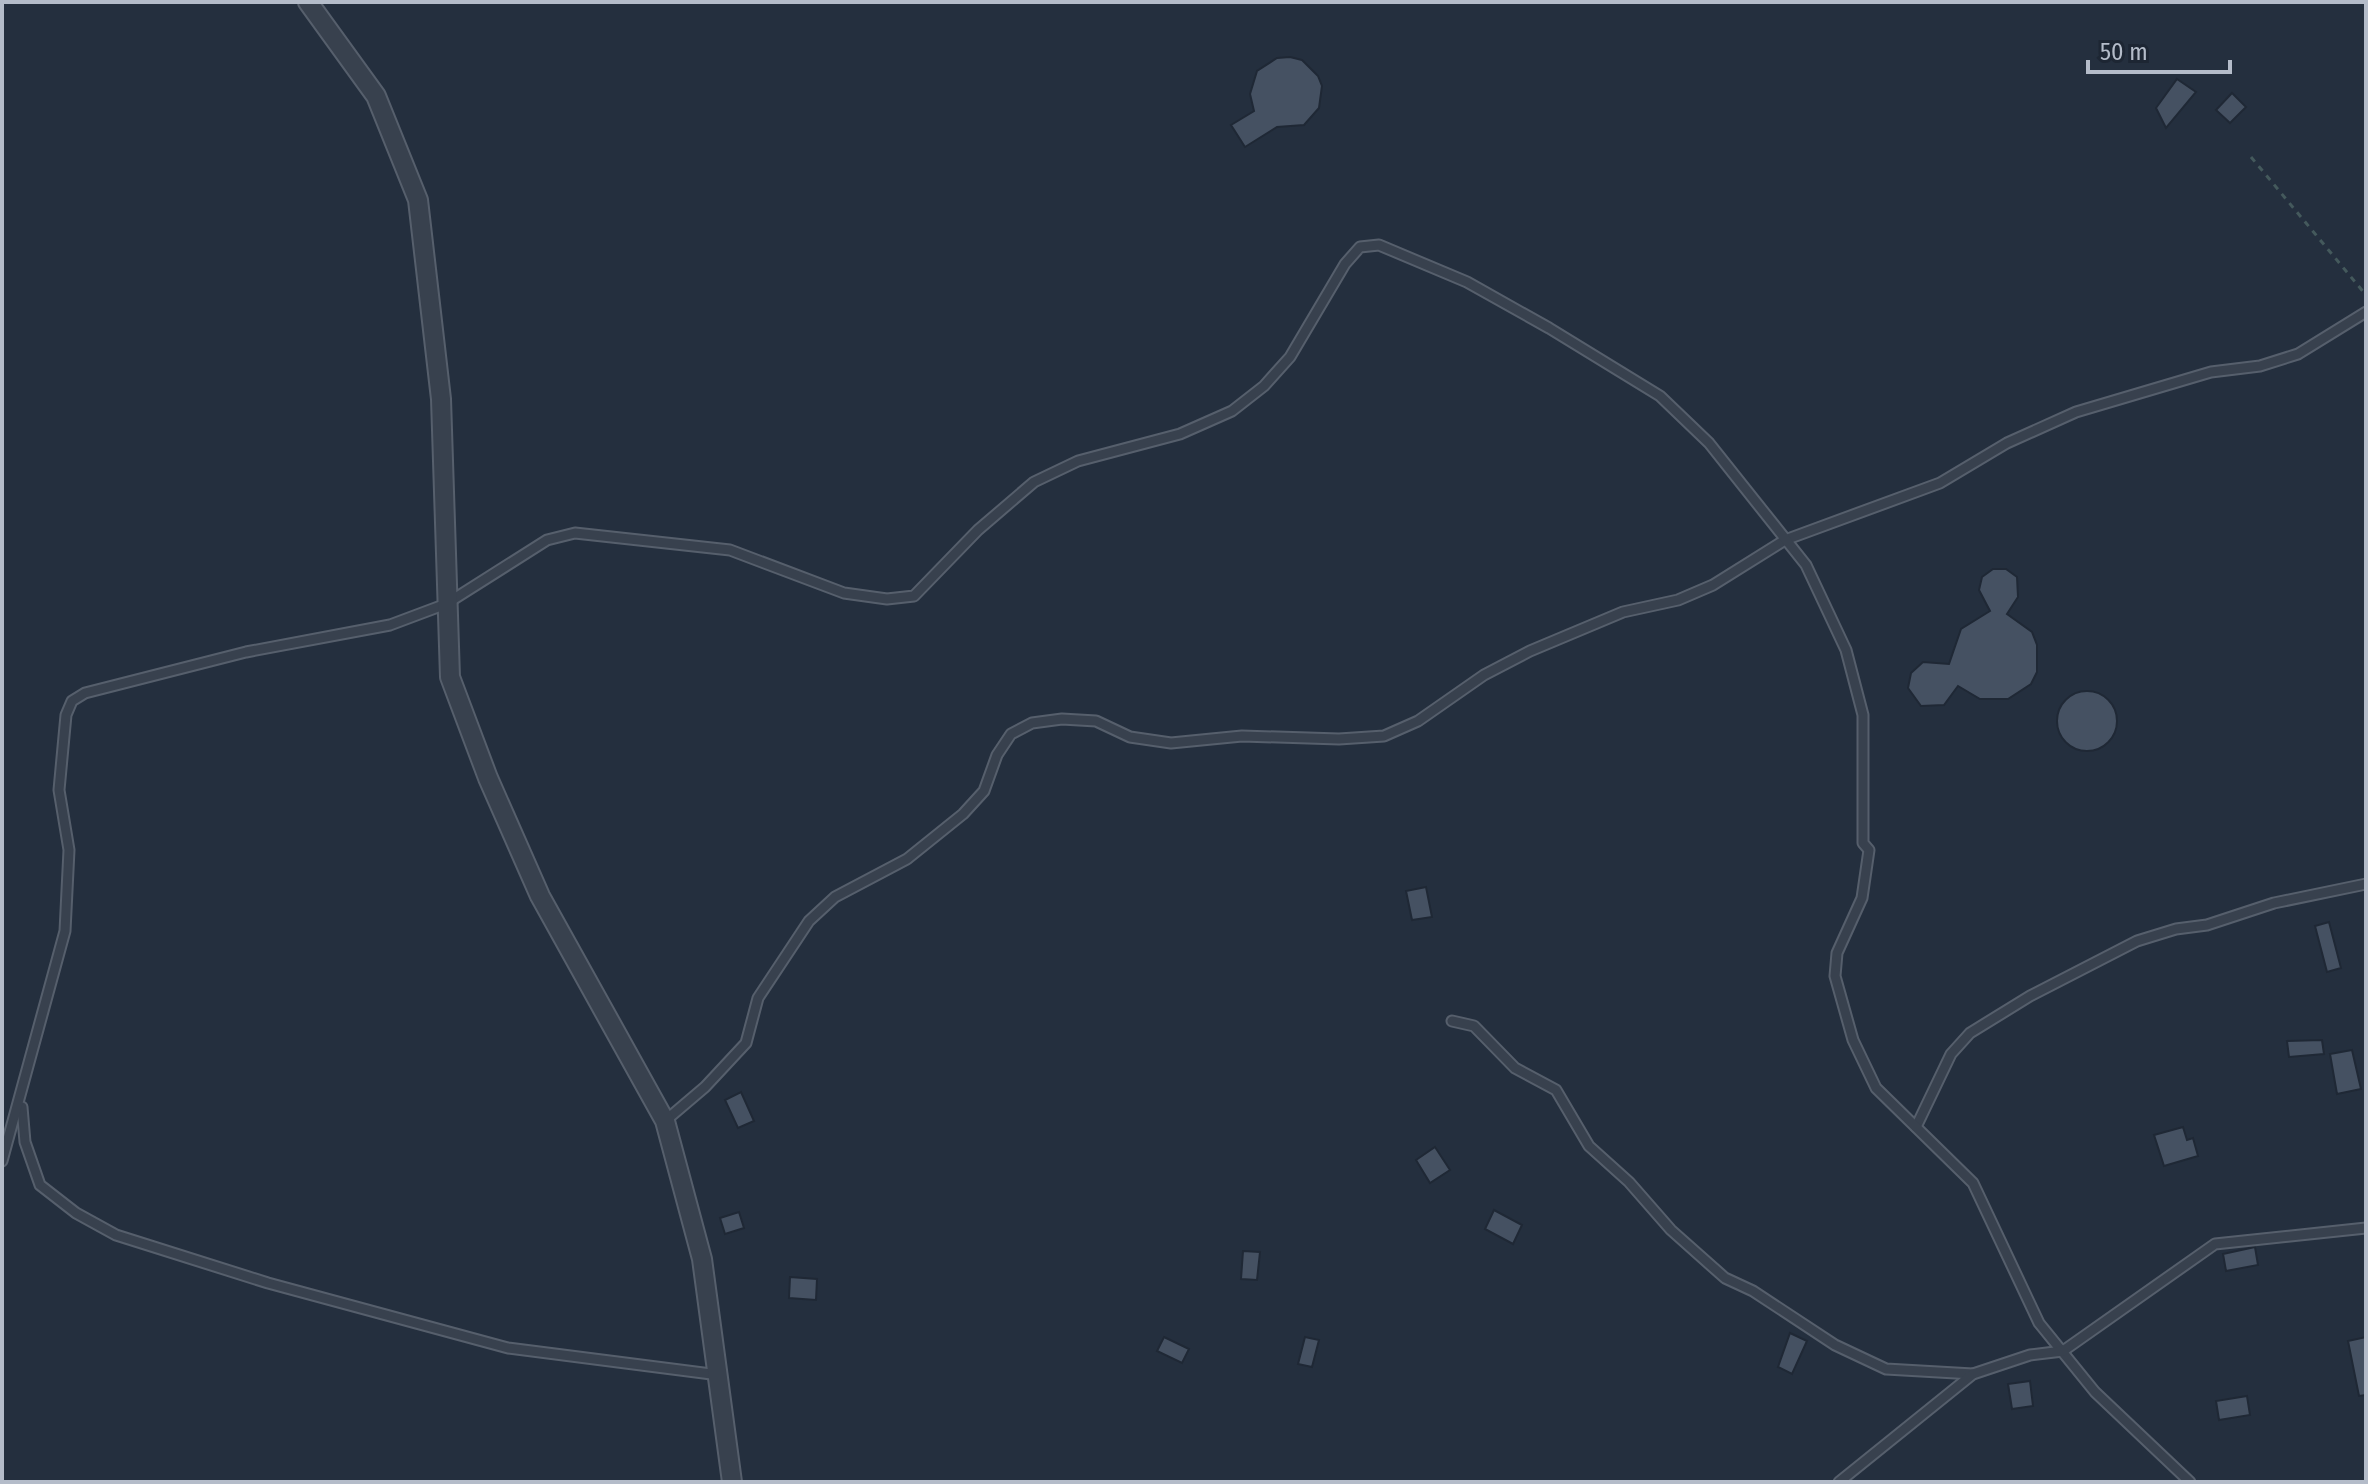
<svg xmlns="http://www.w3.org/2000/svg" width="2368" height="1484" font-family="'Fira Sans Condensed',sans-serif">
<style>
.building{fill:#455162;stroke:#1f2835;stroke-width:2}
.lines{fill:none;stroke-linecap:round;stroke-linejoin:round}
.lane-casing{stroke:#565f6c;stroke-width:13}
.street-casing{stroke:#565f6c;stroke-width:22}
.path{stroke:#44595c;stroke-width:3;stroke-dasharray:6 6;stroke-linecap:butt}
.lane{stroke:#38414e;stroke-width:9}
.street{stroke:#38414e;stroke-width:18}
</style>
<rect width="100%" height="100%" fill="#242f3e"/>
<g class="building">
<polygon points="1290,57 1302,60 1318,76 1322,86 1319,108 1304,125 1277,127 1245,147 1231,125 1254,111 1250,94 1257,71 1277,58"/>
<polygon points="2177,79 2196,92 2166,128 2156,108"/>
<polygon points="2232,93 2246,107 2230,123 2216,110"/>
<polygon points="1993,569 2006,569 2017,577 2018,597 2007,614 2032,632 2037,645 2037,672 2031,684 2008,699 1980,699 1958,686 1944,705 1921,706 1908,688 1911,673 1923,662 1949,664 1961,629 1990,611 1979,590 1982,577"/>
<circle cx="2087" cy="721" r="30"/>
<polygon points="1426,887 1432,917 1412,920 1406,891"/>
<polygon points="2329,922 2341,968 2327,972 2315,926"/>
<polygon points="2322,1040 2324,1054 2289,1057 2287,1041"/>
<polygon points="2352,1050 2361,1089 2337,1094 2330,1054"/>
<polygon points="741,1092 754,1121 738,1128 725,1100"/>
<polygon points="2183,1127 2187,1140 2193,1138 2198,1156 2164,1166 2154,1135"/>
<polygon points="1435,1147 1450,1170 1430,1183 1416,1160"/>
<polygon points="1494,1210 1522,1225 1513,1244 1485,1229"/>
<polygon points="739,1212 744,1228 725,1234 720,1218"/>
<polygon points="2255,1247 2258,1265 2226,1271 2223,1254"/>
<polygon points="1243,1251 1260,1252 1257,1280 1241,1279"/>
<polygon points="790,1277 817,1279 816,1300 789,1298"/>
<polygon points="1790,1333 1807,1341 1792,1374 1778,1367"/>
<polygon points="1164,1337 1189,1349 1182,1363 1157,1351"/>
<polygon points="1305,1337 1319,1340 1312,1367 1298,1364"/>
<polygon points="2366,1337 2366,1395 2359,1396 2348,1341"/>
<polygon points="2030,1381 2033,1406 2012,1409 2008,1384"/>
<polygon points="2247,1396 2250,1415 2219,1420 2216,1401"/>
</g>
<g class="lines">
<g class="lane-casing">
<g id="lane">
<polyline points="1452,1021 1474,1026 1515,1068 1556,1090 1589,1146 1629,1182 1671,1230 1725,1278 1753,1291 1835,1345 1886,1369 1973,1374"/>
<polyline points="22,1107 25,1142 40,1185 76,1213 116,1235 268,1283 508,1348 719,1375"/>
<polyline points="665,1121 705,1087 746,1043 758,998 809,921 835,897 907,859 963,814 984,791 997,755 1011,734 1032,723 1062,719 1096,721 1130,737 1171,743 1242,736 1339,739 1384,736 1418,721 1484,675 1530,651 1623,612 1678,600 1713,585 1785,540 1940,483 2007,443 2076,412 2211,372 2260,366 2298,354 2366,312"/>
<polyline points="1916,1127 1951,1054 1970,1033 2030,996 2137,941 2176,929 2207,925 2274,903 2366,884"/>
<polyline points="2,1161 65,931 69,850 59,790 66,715 72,701 85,693 246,652 390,625 446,604 547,540 575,533 730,550 844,593 887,599 914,596 978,530 1034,482 1078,461 1180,434 1232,411 1264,386 1290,357 1345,264 1360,247 1379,245 1467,282 1549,328 1660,396 1709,443 1806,565 1846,650 1863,715 1863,843 1869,850 1862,898 1837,953 1835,976 1853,1040 1876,1088 1973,1183 2039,1323 2095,1392 2190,1482"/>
<polyline points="1839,1482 1973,1374 2030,1355 2063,1351 2215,1244 2366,1228"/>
</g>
</g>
<g class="street-casing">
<polyline id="street" points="308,2 376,96 418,200 441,399 450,677 488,778 540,896 665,1121 702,1259 732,1482"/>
</g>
<polyline class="path" points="2251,157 2366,295"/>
<use href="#lane" class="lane"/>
<use href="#street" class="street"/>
</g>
<rect width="2368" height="1484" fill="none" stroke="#b4bcc9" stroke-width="8"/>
<path d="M2088 60v12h142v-12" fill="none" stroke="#b4bcc9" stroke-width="4"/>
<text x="2100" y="60" font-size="24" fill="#b4bcc9" stroke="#1d2633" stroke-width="6" paint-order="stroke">50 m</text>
</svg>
